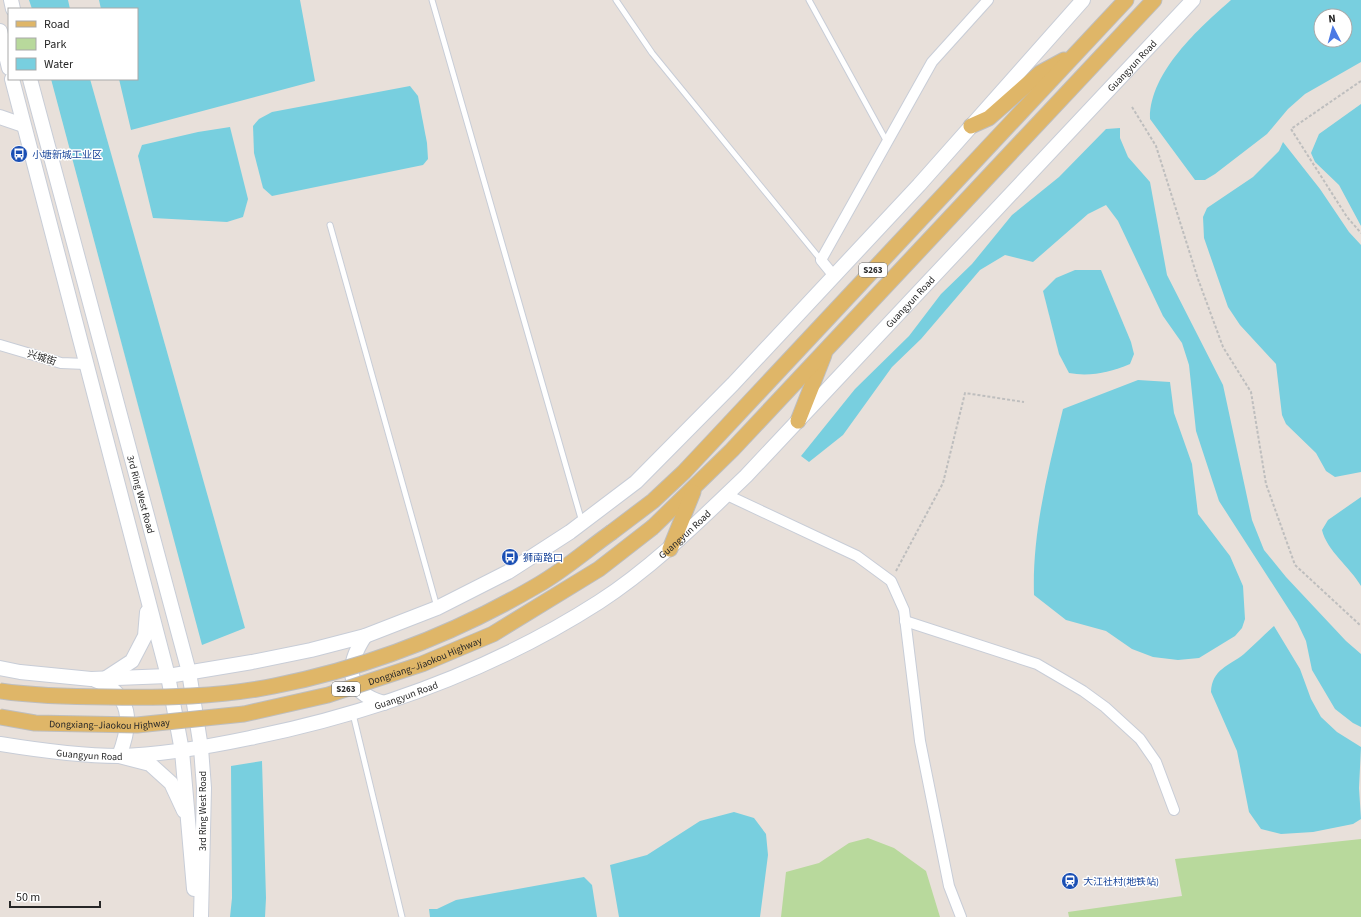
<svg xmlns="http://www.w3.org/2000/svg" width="1361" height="917" font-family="'Source Sans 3','Noto Sans SC',sans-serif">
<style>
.green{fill:#b8d99c}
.water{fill:#78cfdf;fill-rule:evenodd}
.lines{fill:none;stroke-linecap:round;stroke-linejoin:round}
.lane-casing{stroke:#c8cdd7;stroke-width:7}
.street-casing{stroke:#c8cdd7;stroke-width:12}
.secondary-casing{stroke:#c8cdd7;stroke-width:16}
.primary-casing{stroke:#bebebe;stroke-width:17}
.path{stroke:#bebebe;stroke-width:2;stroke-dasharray:3 2;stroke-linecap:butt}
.lane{stroke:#fff;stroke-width:5}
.street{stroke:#fff;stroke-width:10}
.secondary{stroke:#fff;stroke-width:14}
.primary{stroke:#dfb668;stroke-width:15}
.primary-bridge-casing{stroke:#bebebe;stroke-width:17;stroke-linecap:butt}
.primary-bridge{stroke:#dfb668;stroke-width:15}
.labels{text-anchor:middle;stroke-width:3;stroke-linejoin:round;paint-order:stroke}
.shield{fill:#fff;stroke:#686868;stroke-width:1}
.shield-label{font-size:9px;font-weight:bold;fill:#272727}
.street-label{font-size:10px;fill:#272727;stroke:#fff}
.transit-label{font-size:10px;fill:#164399;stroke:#fff;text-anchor:start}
</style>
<rect width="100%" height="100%" fill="#e8e0da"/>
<g class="green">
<polygon points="868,838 894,848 926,871 940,917 781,917 786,872 819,863 849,843"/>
<polygon points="1361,839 1361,917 1069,917 1068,912 1182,896 1175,859"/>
</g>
<g class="water">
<polygon points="29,0 68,0 70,9 32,9"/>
<polygon points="99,0 300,0 315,81 131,130 119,79 137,79 137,9 101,9"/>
<path d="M1231 0H1361V62L1305 94 1288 109 1267 134 1215 174 1205 180H1195L1150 119C1149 73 1199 28 1231 0ZM1321 16H1345V40H1321Z"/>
<polygon points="51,79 90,79 245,628 202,645"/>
<polygon points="410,86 418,96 427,143 428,159 423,165 272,196 263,188 254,153 253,126 259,119 272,112"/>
<polygon points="1361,104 1361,226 1339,185 1315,162 1311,153 1319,134"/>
<polygon points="230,127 248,199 243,217 227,222 153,218 138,156 142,145 198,132"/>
<polygon points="1120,128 1120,138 1128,157 1150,182 1167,275 1223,385 1252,520 1264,550 1286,577 1346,641 1361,654 1361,727 1353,723 1335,709 1312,670 1306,641 1297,622 1219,501 1196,431 1189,365 1182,343 1163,316 1118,221 1106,205 1088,214 1033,262 1005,255 980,270 921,339 892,367 843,435 809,462 801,456 855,389 909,336 941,294 972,264 1012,215 1059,177 1106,129"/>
<polygon points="1283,142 1320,189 1349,232 1361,245 1361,472 1335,477 1326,471 1316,453 1286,424 1282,415 1276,364 1240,325 1228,307 1204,238 1203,217 1207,208 1253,177 1279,151"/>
<path d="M1075 270H1101L1131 342 1134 354 1130 364C1111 372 1090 377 1069 373L1059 354 1043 291 1056 278Z"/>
<path d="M1138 380 1170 382 1174 413 1192 464 1198 514 1230 556 1243 586 1245 619 1242 628 1235 636 1199 658 1178 660 1153 657 1132 649 1106 631 1066 620 1034 595C1032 532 1048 471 1063 409Z"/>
<path d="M1361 497V586C1350 567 1327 551 1322 530L1328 520Z"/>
<path d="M1274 626 1300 669 1311 699 1321 717 1337 732 1361 747 1359 788 1361 819 1353 824 1313 832 1281 834 1261 829 1249 812 1237 751 1211 692C1212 669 1229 666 1244 654 1254 645 1264 635 1274 626Z"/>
<polygon points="262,761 266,898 265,917 230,917 232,898 231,766"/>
<polygon points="734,812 754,818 766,834 768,855 760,917 619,917 610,865 647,855 700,821"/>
<polygon points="584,877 592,885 597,917 430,917 429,909 437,909 456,900"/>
</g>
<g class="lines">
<g class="lane-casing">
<g id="lane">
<polyline points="432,0 582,522"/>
<polyline points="616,0 652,53 821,260"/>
<polyline points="809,0 887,142"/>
<polyline points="330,225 437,607"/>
<polyline points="353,714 402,917"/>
</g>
</g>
<g class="street-casing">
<g id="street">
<polyline points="834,276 821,260 932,62 988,0"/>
<polyline points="0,345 61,363 86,364"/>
<polyline points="727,495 857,556 891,581 904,610 920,741 949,886 961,917"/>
<polyline points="905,621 1037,664 1083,691 1105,707 1140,739 1156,762 1174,810"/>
</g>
</g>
<g class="secondary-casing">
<g id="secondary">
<polyline points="11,0 13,9"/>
<polyline points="0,31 9,68"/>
<polyline points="12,79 168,676 182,751 194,889"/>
<path id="s1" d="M30 79 189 672 201 748 204 788 201 917"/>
<polyline points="0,117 23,125"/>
<path d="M365 636C346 665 344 692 384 703"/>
<polyline points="0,668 20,672 91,679 168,676 252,662 311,650 365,636 437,608 508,572 570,532 636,482 733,384 919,185 1083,0"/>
<polyline points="106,678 132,661 145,636 147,612"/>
<path d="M95 680C133 694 132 723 119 756L150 764 171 783 184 811"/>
<path id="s2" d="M0 744C37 750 81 756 119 756 163 755 207 747 250 738 373 713 493 670 599 602 653 567 700 520 746 476L1193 0"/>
</g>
</g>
<g class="primary-casing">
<g id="primary">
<polyline points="971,126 989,118 1040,73 1064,60"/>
<polyline points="798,421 824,355"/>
<polyline points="653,527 732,450 1154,0"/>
<polyline points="612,532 653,501 684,472 1126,0"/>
<polyline points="670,549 693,492"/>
</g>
</g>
<g class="path">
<polyline points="1361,81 1291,129 1347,217 1361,233"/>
<polyline points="1132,107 1156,146 1198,279 1223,347 1251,392 1266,484 1295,565 1361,626"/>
<polyline points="896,571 943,483 965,393 1024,402"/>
</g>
<use href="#lane" class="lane"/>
<use href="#street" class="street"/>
<use href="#secondary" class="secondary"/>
<use href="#primary" class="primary"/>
<g class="primary-bridge-casing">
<g id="primary-bridge">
<path d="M0 691C35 696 72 697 108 697 163 698 219 697 274 686 366 668 456 633 538 585 564 570 588 549 612 532"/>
<path id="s3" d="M0 717 35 723 137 725 244 714 328 695 422 664 493 634 599 569 653 527"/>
</g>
</g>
<use href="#primary-bridge" class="primary-bridge"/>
</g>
<defs>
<g id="bus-disc" transform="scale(0.9)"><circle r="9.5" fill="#1a4fb4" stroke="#fff"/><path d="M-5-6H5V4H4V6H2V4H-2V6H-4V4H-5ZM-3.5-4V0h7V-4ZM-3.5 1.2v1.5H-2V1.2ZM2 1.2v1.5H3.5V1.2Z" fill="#fff"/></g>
<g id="station-disc" transform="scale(0.9)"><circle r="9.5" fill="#1a4fb4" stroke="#fff"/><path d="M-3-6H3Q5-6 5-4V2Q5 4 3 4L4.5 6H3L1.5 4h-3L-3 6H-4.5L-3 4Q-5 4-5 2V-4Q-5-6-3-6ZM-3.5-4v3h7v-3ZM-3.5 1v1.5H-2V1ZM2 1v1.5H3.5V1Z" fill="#fff"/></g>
</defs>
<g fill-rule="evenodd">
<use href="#bus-disc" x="19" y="154"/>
<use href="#bus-disc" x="510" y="557"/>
<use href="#station-disc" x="1070" y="881"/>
</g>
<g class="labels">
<g class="shield">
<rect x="859" y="263" width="28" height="14" rx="3"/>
<rect x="332" y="682" width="28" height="14" rx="3"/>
</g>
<g class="shield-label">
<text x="873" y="273">S263</text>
<text x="346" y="692">S263</text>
</g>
<g class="street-label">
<text dy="4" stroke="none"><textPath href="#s2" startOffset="1386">Guangyun Road</textPath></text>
<text dy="4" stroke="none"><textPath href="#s2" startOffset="1062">Guangyun Road</textPath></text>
<text transform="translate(42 357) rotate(17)" y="4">兴城街</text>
<text dy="4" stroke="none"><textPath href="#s1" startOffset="430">3rd Ring West Road</textPath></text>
<text dy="4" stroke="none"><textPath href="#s2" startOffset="738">Guangyun Road</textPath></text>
<text dy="4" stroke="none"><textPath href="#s3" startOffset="434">Dongxiang–Jiaokou Highway</textPath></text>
<text dy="4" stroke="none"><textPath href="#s2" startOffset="414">Guangyun Road</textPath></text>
<text dy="4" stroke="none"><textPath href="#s3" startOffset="110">Dongxiang–Jiaokou Highway</textPath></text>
<text dy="4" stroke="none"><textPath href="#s2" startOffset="90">Guangyun Road</textPath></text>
<text transform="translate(202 811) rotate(-90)" y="4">3rd Ring West Road</text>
</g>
<g class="transit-label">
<text x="32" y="158">小塘新城工业区</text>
<text x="523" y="561">狮南路口</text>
<text x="1083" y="885">大江社村(地铁站)</text>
</g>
</g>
<rect x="8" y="8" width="130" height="72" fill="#ffffff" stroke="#a9a9a9"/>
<rect x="16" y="21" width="20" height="6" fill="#dfb668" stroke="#a9a9a9"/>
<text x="44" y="28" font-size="12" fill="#272727">Road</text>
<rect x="16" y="38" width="20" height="12" fill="#b8d99c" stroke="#a9a9a9"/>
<text x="44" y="48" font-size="12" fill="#272727">Park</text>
<rect x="16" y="58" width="20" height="12" fill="#78cfdf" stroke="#a9a9a9"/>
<text x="44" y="68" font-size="12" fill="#272727">Water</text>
<g transform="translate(1333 28) rotate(354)"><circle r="19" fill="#ffffff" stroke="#a9a9a9"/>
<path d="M0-3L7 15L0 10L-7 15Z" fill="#4b79e4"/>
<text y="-6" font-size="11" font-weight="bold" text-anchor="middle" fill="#272727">N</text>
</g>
<path d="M10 901v6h90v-6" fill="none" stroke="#272727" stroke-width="2"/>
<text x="16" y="901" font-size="12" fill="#272727" stroke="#ffffff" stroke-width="3" paint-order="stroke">50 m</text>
</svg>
